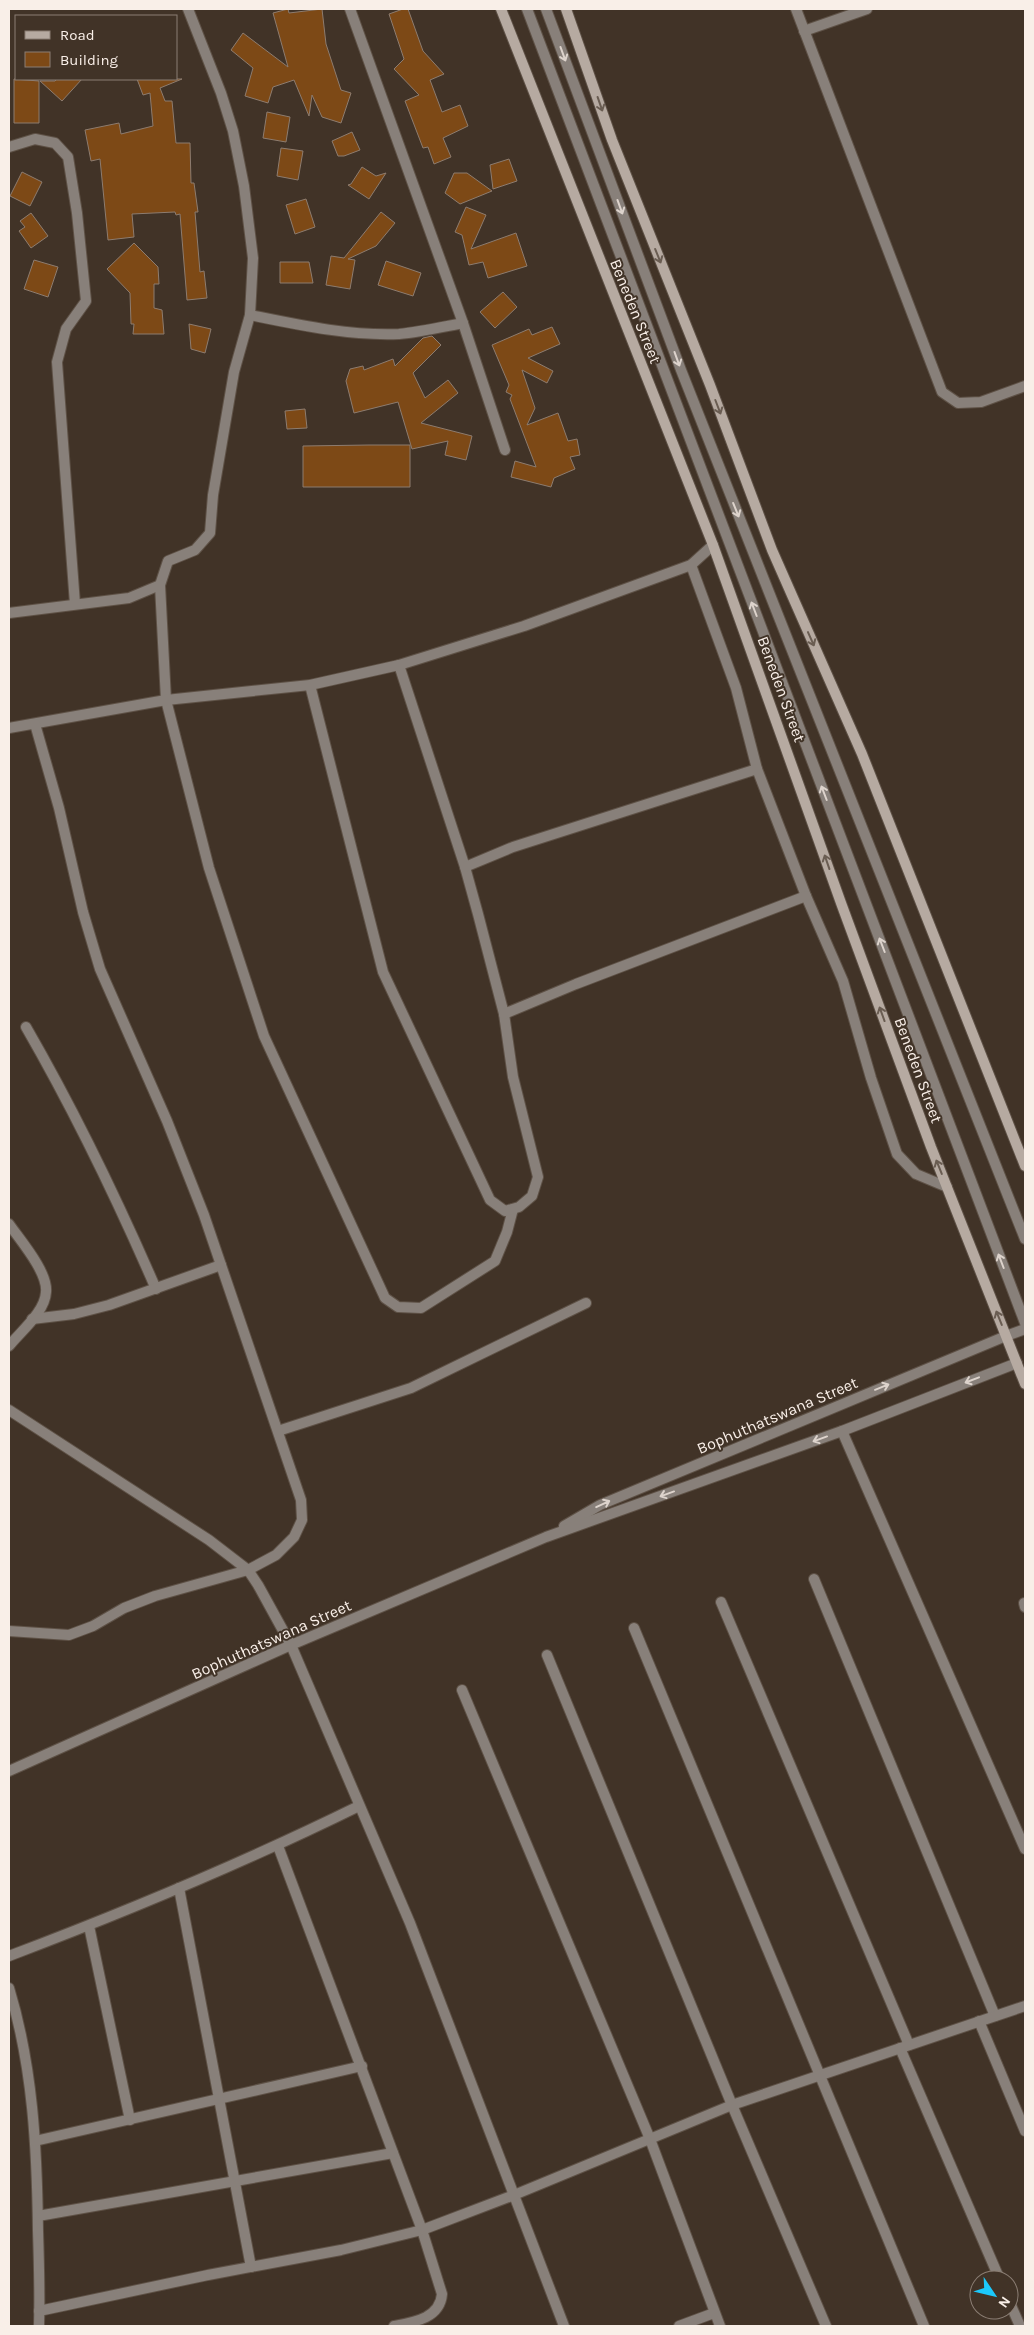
<svg xmlns="http://www.w3.org/2000/svg" width="1034" height="2335" font-family="Karla,sans-serif">
<style>
.building{fill:#7d4916;stroke:#8d7c6f}
.lines{fill:none;stroke-linecap:round;stroke-linejoin:round}
.service-casing{stroke:#5e5146;stroke-width:12}
.minor-casing{stroke:#5e5146;stroke-width:12}
.tertiary-casing{stroke:#5e5146;stroke-width:12}
.secondary-casing{stroke:#5e5146;stroke-width:12}
.service{stroke:#88807a;stroke-width:10}
.minor{stroke:#88807a;stroke-width:10}
.tertiary{stroke:#88807a;stroke-width:10}
.secondary{stroke:#b6aaa1;stroke-width:10}
.oneway{stroke:#ddd3cc}
.oneway2{stroke:#6a5d52}
.labels{text-anchor:middle;stroke-width:4;stroke-linejoin:round;paint-order:stroke}
.street-label{font-size:16px;fill:#f9efe8;stroke:#413327}
</style>
<rect width="100%" height="100%" fill="#413327"/>
<g class="building">
<polygon points="288,9 289,13 322,9 326,44 341,90 351,93 341,123 322,117 312,95 309,116 294,80 273,87 268,103 245,96 253,68 231,50 243,33 288,67 273,13"/>
<polygon points="403,9 408,9 423,51 444,74 430,80 442,112 460,105 468,126 443,138 451,157 434,164 428,147 423,148 405,101 419,95 394,69 404,59 389,14"/>
<polygon points="14,79 39,81 39,123 14,123"/>
<polygon points="57,79 82,79 62,101 40,81 55,81"/>
<polygon points="137,79 182,79 160,88 165,101 172,101 176,143 190,143 191,183 194,183 198,212 195,212 200,272 204,271 207,298 187,300 180,214 176,215 175,212 132,214 134,237 108,240 100,159 91,161 85,130 119,123 121,134 153,126 150,93 143,95"/>
<polygon points="267,112 290,117 286,142 263,138"/>
<polygon points="352,132 360,150 344,156 338,156 332,141"/>
<polygon points="281,148 303,151 298,180 277,176"/>
<polygon points="509,159 517,181 493,189 490,165"/>
<polygon points="362,167 376,176 386,173 369,199 348,185 351,184"/>
<polygon points="22,172 42,182 30,206 10,196"/>
<polygon points="454,173 467,173 492,191 460,204 445,193"/>
<polygon points="306,199 315,227 295,234 286,205"/>
<polygon points="466,207 486,215 471,249 516,233 527,266 488,278 483,262 469,265 462,235 455,232"/>
<polygon points="381,212 395,223 376,246 348,259 355,260 350,289 326,285 331,256 344,258"/>
<polygon points="31,213 48,236 31,248 19,231 25,227 20,221"/>
<polygon points="134,243 158,267 159,284 154,284 154,308 162,310 164,334 133,334 134,324 131,324 130,293 107,269"/>
<polygon points="34,260 58,267 48,297 24,289"/>
<polygon points="386,261 421,273 413,296 378,285"/>
<polygon points="280,262 309,262 313,283 280,283"/>
<polygon points="503,292 517,307 495,328 480,312"/>
<polygon points="189,324 211,329 205,353 191,349"/>
<polygon points="552,327 560,344 528,358 553,371 547,383 522,370 535,408 527,425 558,413 568,441 577,439 580,455 570,457 575,469 554,478 551,487 511,477 515,461 536,467 510,399 512,395 506,392 509,385 492,345 529,329 532,335"/>
<polygon points="432,336 441,345 413,373 425,398 448,380 458,393 421,423 472,436 466,460 445,455 448,441 412,449 398,402 354,413 346,381 350,369 363,366 364,370 393,359 395,366 423,338"/>
<polygon points="305,409 307,428 287,429 285,411"/>
<polygon points="369,445 410,445 410,487 303,487 303,446"/>
</g>
<g class="lines">
<g class="service-casing">
<g id="service">
<polyline points="527,9 1025,1323"/>
<polyline points="546,9 681,370 1025,1239"/>
</g>
</g>
<g class="minor-casing">
<g id="minor">
<polyline points="188,9 221,93 233,131 244,186 253,258 250,315 234,372 213,495 210,533 195,550 168,561 160,585 166,700 209,868 264,1036 385,1298 398,1307 421,1308 495,1261 507,1232 513,1209"/>
<polyline points="350,9 463,323 505,450"/>
<polyline points="796,9 942,392 958,403 981,402 1025,386"/>
<polyline points="804,31 867,9"/>
<polyline points="9,147 35,139 55,143 68,157 77,213 86,301 66,329 57,362 75,604"/>
<path d="M250 315C299 325 349 336 399 334 420 332 442 327 463 323"/>
<polyline points="691,565 736,688 757,769 806,896 843,981 871,1078 897,1154 916,1174 947,1187"/>
<polyline points="9,613 129,598 160,585"/>
<polyline points="310,685 383,972 490,1200 505,1211 519,1207 532,1196 538,1177 513,1077 504,1014 478,914 465,867 399,665"/>
<polyline points="9,728 166,700 310,685 399,665 524,626 691,565 713,545"/>
<polyline points="465,867 513,847 757,769"/>
<polyline points="504,1014 576,984 806,896"/>
<path d="M26 1027C75 1112 117 1199 156 1289"/>
<path d="M9 1224C20 1240 48 1272 46 1292 45 1312 21 1331 9 1346"/>
<polyline points="32,1319 74,1314 109,1305 221,1265"/>
<polyline points="9,1410 209,1540 248,1570 258,1585 291,1645 410,1923 564,2326"/>
<polyline points="278,1431 411,1388 586,1303"/>
<polyline points="842,1431 1025,1849"/>
<polyline points="564,1526 600,1505 1006,1336"/>
<polyline points="814,1579 995,2016"/>
<polyline points="721,1602 909,2045"/>
<polyline points="1024,1603 1025,1607"/>
<polyline points="634,1628 924,2326"/>
<polyline points="9,1631 69,1635 93,1626 124,1608 155,1596 248,1570 276,1555 294,1537 302,1520 301,1500 204,1215 167,1121 100,969 83,912 59,808 35,724"/>
<polyline points="547,1655 732,2105 826,2326"/>
<polyline points="462,1690 650,2139 720,2326"/>
<polyline points="9,1771 291,1645 546,1537 842,1431 1017,1363"/>
<path d="M278 1846 422 2230 442 2294C440 2318 415 2322 394 2326"/>
<polyline points="179,1888 251,2267"/>
<polyline points="89,1926 130,2120"/>
<path d="M9 1956C128 1911 245 1862 359 1806"/>
<path d="M9 1988C33 2067 37 2149 38 2231 39 2262 40 2294 39 2326"/>
<polyline points="979,2021 1025,2131"/>
<polyline points="900,2048 1000,2280"/>
<polyline points="35,2141 362,2066"/>
<polyline points="38,2216 393,2153"/>
<polyline points="1009,2301 1020,2326"/>
<polyline points="39,2311 208,2275 341,2250 422,2230 514,2195 732,2105 1025,2006"/>
<polyline points="679,2326 714,2313"/>
</g>
</g>
<g class="tertiary-casing">
<polyline id="tertiary" points="1006,1336 1025,1329"/>
</g>
<g class="secondary-casing">
<g id="secondary">
<polyline points="501,9 713,545 841,903 931,1147 1025,1384"/>
<polyline points="566,9 612,140 710,385 772,550 862,754 1025,1166"/>
</g>
</g>
<use href="#service" class="service"/>
<use href="#minor" class="minor"/>
<use href="#tertiary" class="tertiary"/>
<use href="#secondary" class="secondary"/>
</g>
<defs><path id="oneway-shaft" d="M-6 0H5M1.5-3L5.5 0L1.5 3" fill="none" stroke-width="1.6" stroke-linecap="round" stroke-linejoin="round" transform="scale(1.25)"/></defs>
<g class="oneway">
<use href="#oneway-shaft" transform="translate(563 54) rotate(70)"/>
<use href="#oneway-shaft" transform="translate(620 207) rotate(70)"/>
<use href="#oneway-shaft" transform="translate(677 359) rotate(70)"/>
<use href="#oneway-shaft" transform="translate(736 510) rotate(68)"/>
<use href="#oneway-shaft" transform="translate(754 609) rotate(-111)"/>
<use href="#oneway-shaft" transform="translate(824 793) rotate(-111)"/>
<use href="#oneway-shaft" transform="translate(882 945) rotate(-111)"/>
<use href="#oneway-shaft" transform="translate(1001 1261) rotate(-111)"/>
<use href="#oneway-shaft" transform="translate(972 1380) rotate(159)"/>
<use href="#oneway-shaft" transform="translate(882 1387) rotate(-22)"/>
<use href="#oneway-shaft" transform="translate(820 1439) rotate(160)"/>
<use href="#oneway-shaft" transform="translate(667 1494) rotate(160)"/>
<use href="#oneway-shaft" transform="translate(603 1504) rotate(-25)"/>
</g>
<g class="oneway2">
<use href="#oneway-shaft" transform="translate(600 104) rotate(71)"/>
<use href="#oneway-shaft" transform="translate(658 256) rotate(68)"/>
<use href="#oneway-shaft" transform="translate(718 407) rotate(69)"/>
<use href="#oneway-shaft" transform="translate(811 639) rotate(66)"/>
<use href="#oneway-shaft" transform="translate(827 862) rotate(-109)"/>
<use href="#oneway-shaft" transform="translate(882 1014) rotate(-110)"/>
<use href="#oneway-shaft" transform="translate(939 1167) rotate(-112)"/>
<use href="#oneway-shaft" transform="translate(999 1318) rotate(-112)"/>
</g>
<g class="labels">
<g class="street-label">
<text transform="translate(636 311) rotate(68)" y="6">Beneden Street</text>
<text transform="translate(782 689) rotate(70)" y="6">Beneden Street</text>
<text transform="translate(919 1070) rotate(70)" y="6">Beneden Street</text>
<text transform="translate(777 1415) rotate(-23)" y="6">Bophuthatswana Street</text>
<text transform="translate(271 1639) rotate(-24)" y="6">Bophuthatswana Street</text>
</g>
</g>
<rect width="1034" height="2335" fill="none" stroke="#f9efe8" stroke-width="20"/>
<rect x="15" y="15" width="162" height="65" fill="#413327" stroke="#8b7e74"/>
<rect x="25" y="31" width="25" height="8" fill="#b6aaa1" stroke="#8b7e74"/>
<text x="60" y="40" font-size="15" fill="#f9efe8">Road</text>
<rect x="25" y="52" width="25" height="15" fill="#7d4916" stroke="#8b7e74"/>
<text x="60" y="65" font-size="15" fill="#f9efe8">Building</text>
<g transform="translate(994 2295) rotate(125)"><circle r="24" fill="#413327" stroke="#8b7e74"/>
<path d="M0-4L9 19L0 12L-9 19Z" fill="#1cc9fc"/>
<text y="-8" font-size="14" font-weight="bold" text-anchor="middle" fill="#f9efe8">N</text>
</g>
</svg>
